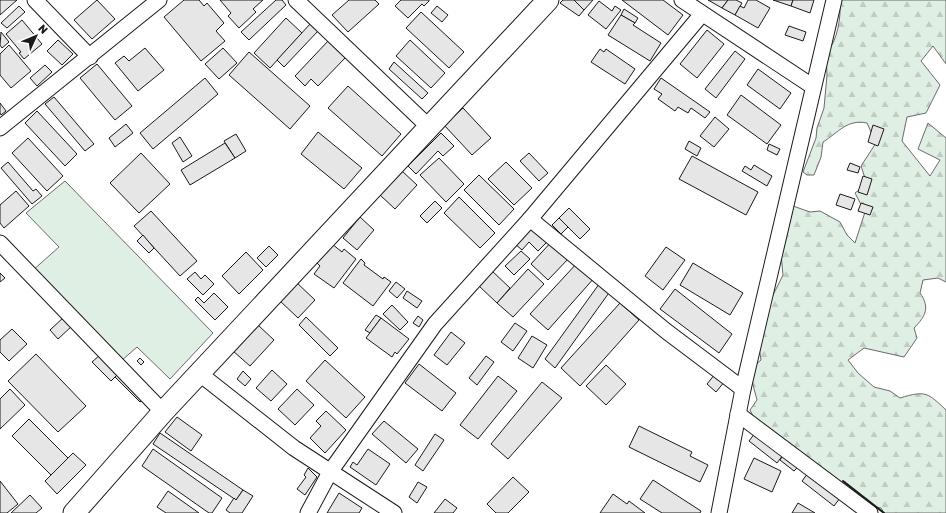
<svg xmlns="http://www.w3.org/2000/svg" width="946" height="513" font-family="Rubik,sans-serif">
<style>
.forest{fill:url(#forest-firs);stroke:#6a6a6a}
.garden{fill:#e0efe3;stroke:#6a6a6a}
.building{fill:#e6e6e6;stroke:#1a1a1a}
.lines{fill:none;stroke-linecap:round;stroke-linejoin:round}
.street-casing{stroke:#1a1a1a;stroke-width:17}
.secondary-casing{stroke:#1a1a1a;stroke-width:23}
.street{stroke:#fff;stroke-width:15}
.secondary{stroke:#fff;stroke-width:21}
.wall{stroke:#1a1a1a;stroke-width:2}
</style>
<defs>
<pattern id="forest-firs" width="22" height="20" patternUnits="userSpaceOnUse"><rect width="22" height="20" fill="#e0efe3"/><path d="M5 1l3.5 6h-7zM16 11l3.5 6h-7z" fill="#c0ccc2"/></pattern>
</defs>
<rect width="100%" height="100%" fill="#fff"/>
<path class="forest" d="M840 0H946V64L933 46 921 61 940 85 926 113 907 117 902 141 930 176 940 160 918 149 928 123 946 138V282L938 278 923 280 920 293C930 307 926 316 914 328L917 338 904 357 864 348 848 360 858 373 874 387 890 391 900 398C926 390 928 393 946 410V513H884L881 508 871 506 756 422 750 410 757 400 749 370 761 360 759 347 769 303 783 275 781 254 790 222 786 211 793 206 810 212 820 211 840 222 847 235 855 243 865 212 855 193 867 184 861 166 876 143 867 123C847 119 839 132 823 142L821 157 814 175H807L803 172 816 138 817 128 824 108 827 75 826 54C838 40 841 18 840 0Z"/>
<polygon class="garden" points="65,181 213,333 170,379 137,347 120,362 32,271 59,247 26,213"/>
<g class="building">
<polygon points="0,0 17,0 0,15"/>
<polygon points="97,0 115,19 92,39 74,20"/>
<polygon points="184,0 199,0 204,6 207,3 224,23 216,31 225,41 201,61 164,17"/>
<polygon points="220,0 263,0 253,9 256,12 239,28 228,16 231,13"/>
<polygon points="276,0 282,0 286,5 249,40 241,32"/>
<polygon points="349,0 375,0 379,4 348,32 332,15"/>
<polygon points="401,0 429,0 429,1 424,6 422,4 408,18 395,6"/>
<polygon points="563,0 574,0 584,10 579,16 560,3"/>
<polygon points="574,0 593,0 584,10"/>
<polygon points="622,0 663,0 683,15 668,35"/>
<polygon points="708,0 728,0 722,8"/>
<polygon points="728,0 736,0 742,3 735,15 722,8"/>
<polygon points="748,0 756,0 770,8 758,28 735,15 740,6 744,8"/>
<polygon points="773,0 793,0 791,6"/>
<polygon points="793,0 814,0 810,13 791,6"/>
<polygon points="599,1 612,11 615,6 621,10 606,29 588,15"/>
<polygon points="19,6 25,12 7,28 1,23"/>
<polygon points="437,6 448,15 442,22 431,13"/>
<polygon points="624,9 638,18 635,23 621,15"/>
<polygon points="421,12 464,52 449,68 406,28"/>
<polygon points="621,15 635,23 633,25 661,43 650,61 608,35"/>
<polygon points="286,18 302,33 270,68 254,53"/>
<polygon points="22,20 42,44 24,59 19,53 21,52 6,34"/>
<polygon points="310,24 318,31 284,67 277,60"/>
<polygon points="789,26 806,32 803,41 785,35"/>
<polygon points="707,30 724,44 697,78 680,64"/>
<polygon points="1,32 9,42 2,48 0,45"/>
<polygon points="58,40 73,54 62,65 47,51"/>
<polygon points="329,40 346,57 318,86 311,79 305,86 295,76"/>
<polygon points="410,40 445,73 431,88 396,56"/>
<polygon points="9,45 31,71 11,88 0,75 0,54"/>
<polygon points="145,48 164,70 138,91 115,63 124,56 129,61"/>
<polygon points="223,48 237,63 219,79 205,64"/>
<polygon points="600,49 604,52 606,49 635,69 625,84 591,62"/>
<polygon points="735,51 745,59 716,98 705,89"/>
<polygon points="249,52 310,106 290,129 229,75"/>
<polygon points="394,62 428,93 422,99 389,69"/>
<polygon points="97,64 132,106 115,120 80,78"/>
<polygon points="45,65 52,72 37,86 30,78"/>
<polygon points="758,69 791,93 780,109 747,85"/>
<polygon points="205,78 218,94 153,149 140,133"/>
<polygon points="661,78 710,112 705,118 691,108 688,113 678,107 675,111 658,99 662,94 654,89"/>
<polygon points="348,86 401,134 382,156 328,108"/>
<polygon points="741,95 781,125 767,144 727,115"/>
<polygon points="54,97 94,144 85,151 45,104"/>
<polygon points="0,103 6,111 1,115 0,113"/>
<polygon points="463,108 491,138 472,155 444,125"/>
<polygon points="37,111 77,154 65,166 25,123"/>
<polygon points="715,117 729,129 714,147 700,136"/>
<polygon points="126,124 133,133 115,147 109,138"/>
<polygon points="873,125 884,129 878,146 868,142"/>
<polygon points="318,132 362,168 344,189 301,154"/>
<polygon points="441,133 454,146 443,156 438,151 416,174 408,166"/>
<polygon points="236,134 246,151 235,158 224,141"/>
<polygon points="180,137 192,156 183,162 172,143"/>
<polygon points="28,138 63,176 47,191 12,153"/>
<polygon points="689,141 701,148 697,156 685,149"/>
<polygon points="225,143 235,158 190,185 181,170"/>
<polygon points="769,144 780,149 777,155 767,150"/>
<polygon points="141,153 170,184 139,213 110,183"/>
<polygon points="529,153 548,173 539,181 520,161"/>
<polygon points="692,156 758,192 746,215 679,179"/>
<polygon points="439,158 464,184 446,202 420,175"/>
<polygon points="8,162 33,191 36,189 42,196 32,204 1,168"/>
<polygon points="506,162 532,188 514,205 488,179"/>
<polygon points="850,163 860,167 858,173 847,170"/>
<polygon points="754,165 772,176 767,186 742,171 745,166 751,170"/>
<polygon points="402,171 417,185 395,209 380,195"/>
<polygon points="479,175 514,209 499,225 464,190"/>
<polygon points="863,176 872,179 867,195 858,192"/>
<polygon points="16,191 29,206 4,228 0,223 0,205"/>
<polygon points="840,194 855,199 851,210 836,205"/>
<polygon points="459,197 495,233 480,248 444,213"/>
<polygon points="435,201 442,208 427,223 420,216"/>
<polygon points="861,203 873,207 870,215 858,211"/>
<polygon points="569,208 590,229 580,239 559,218"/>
<polygon points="151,211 197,261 180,276 134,226"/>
<polygon points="360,217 374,230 357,250 343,238"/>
<polygon points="559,218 568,227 561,234 552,225"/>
<polygon points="532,223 549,240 538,251 529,242 522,250 514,243"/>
<polygon points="143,235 154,248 149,253 137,241"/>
<polygon points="553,240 570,257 548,280 531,264"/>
<polygon points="332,244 342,252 344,249 356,259 334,288 314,274 320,266 317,263"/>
<polygon points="269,246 278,255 266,267 257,258"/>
<polygon points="666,247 685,260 663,290 645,276"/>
<polygon points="521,251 530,259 514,275 505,266"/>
<polygon points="246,252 263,270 239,294 222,276"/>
<polygon points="361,259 365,263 364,265 383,279 384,277 391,282 373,306 343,283"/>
<polygon points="578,262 595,277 548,330 530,314"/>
<polygon points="693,263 743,293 730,315 680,285"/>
<polygon points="528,269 544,284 513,317 497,303"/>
<polygon points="491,270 510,288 497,303 478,285"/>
<polygon points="195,272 201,279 205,275 214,284 203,295 187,279"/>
<polygon points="0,273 5,278 0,282"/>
<polygon points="602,280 611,290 555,368 545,359"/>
<polygon points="296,282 315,300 298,318 279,300"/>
<polygon points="396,282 405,289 397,298 389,291"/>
<polygon points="675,289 732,334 719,353 660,309"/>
<polygon points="407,291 422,301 417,308 403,298"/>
<polygon points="214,293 228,307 215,320 195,300 198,297 204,303"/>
<polygon points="620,303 639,320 580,386 561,368"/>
<polygon points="392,305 408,322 400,330 383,314"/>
<polygon points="376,315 381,318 370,333 365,330"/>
<polygon points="418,316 423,320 419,327 413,323"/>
<polygon points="64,317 72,326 58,339 50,330"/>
<polygon points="306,317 338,348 330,356 299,325"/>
<polygon points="381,318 409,339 397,354 395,352 392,357 366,338"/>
<polygon points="515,323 527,331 513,351 501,342"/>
<polygon points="258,325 274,340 250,366 233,351"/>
<polygon points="12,329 27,344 9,361 0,352 0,340"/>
<polygon points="451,332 465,343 447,365 434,355"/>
<polygon points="532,336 547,345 533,368 518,358"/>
<polygon points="36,354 86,406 58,432 8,381"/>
<polygon points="101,354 120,372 111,381 92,362"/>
<polygon points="486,356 494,362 477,385 469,378"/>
<polygon points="140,358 144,362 141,365 137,361"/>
<polygon points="325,360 365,397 346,418 306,381"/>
<polygon points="419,364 456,393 442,411 405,383"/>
<polygon points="606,365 626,384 606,405 586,386"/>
<polygon points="272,370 287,384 271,401 256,388"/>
<polygon points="243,371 251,379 245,386 237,379"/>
<polygon points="120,372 145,398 140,402 115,377"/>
<polygon points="715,374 725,381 716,392 707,384"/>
<polygon points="498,376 517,391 478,439 460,425"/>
<polygon points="542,382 562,398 508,459 491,444"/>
<polygon points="10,389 25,405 0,429 0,399"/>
<polygon points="297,389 314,405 295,425 278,409"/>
<polygon points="326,411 346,430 325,453 310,438 321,426 316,421"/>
<polygon points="177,417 202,435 191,451 165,432"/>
<polygon points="29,419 68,458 51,475 12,436"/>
<polygon points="384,421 418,449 406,463 372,434"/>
<polygon points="639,426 692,452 690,456 708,465 700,482 629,447"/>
<polygon points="160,433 243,490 236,500 153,444"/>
<polygon points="755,433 783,455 777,463 749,441"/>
<polygon points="435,434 444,440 423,471 415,465"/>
<polygon points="153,449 222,498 212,513 209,513 142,466"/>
<polygon points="368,449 390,464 376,485 350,467 353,462 357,465"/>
<polygon points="73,453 86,465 57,494 45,481"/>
<polygon points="783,455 798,467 794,471 780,460"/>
<polygon points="754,458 781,471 772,492 744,479"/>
<polygon points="308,468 317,477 305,495 297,489 306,477 304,475"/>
<polygon points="808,473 840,498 834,506 802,481"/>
<polygon points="513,477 529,492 508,513 496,513 487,504"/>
<polygon points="653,480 701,511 700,513 662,513 640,499"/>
<polygon points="0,481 18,504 7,513 0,513"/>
<polygon points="418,482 427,487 417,503 409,497"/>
<polygon points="243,490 253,496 242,513 230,513 226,510 234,498 236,500"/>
<polygon points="168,491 199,513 166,513 157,507"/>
<polygon points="339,493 362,508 359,513 327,513"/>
<polygon points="613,494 627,504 629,501 645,513 600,513"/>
<polygon points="30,495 42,508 36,513 11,513"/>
<polygon points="445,499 457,508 453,513 434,513"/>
<polygon points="798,503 815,513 792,513"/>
</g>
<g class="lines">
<g class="street-casing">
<g id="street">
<polyline points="35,0 90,57"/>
<polyline points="296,0 429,127"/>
<polyline points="682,0 812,86"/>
<polyline points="0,128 159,0"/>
<polyline points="530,219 666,331 743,389"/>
<polyline points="0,243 163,412"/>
<polyline points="200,374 294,448 394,513"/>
<polyline points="738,414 870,513"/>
<polyline points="308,513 330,472 435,324 530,219 702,14"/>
<polyline points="719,513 743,389 834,0"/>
</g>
</g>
<g class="secondary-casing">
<polyline id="secondary" points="74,513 163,412 548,0"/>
</g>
<use href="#street" class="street"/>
<use href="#secondary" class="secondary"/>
<polyline class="wall" points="843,481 884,513"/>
</g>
<g transform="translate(36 36) rotate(46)" stroke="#ffffff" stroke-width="3" paint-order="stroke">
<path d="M0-3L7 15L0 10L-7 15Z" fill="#1a1a1a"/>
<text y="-6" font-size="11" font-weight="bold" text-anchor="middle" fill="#1a1a1a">N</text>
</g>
</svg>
